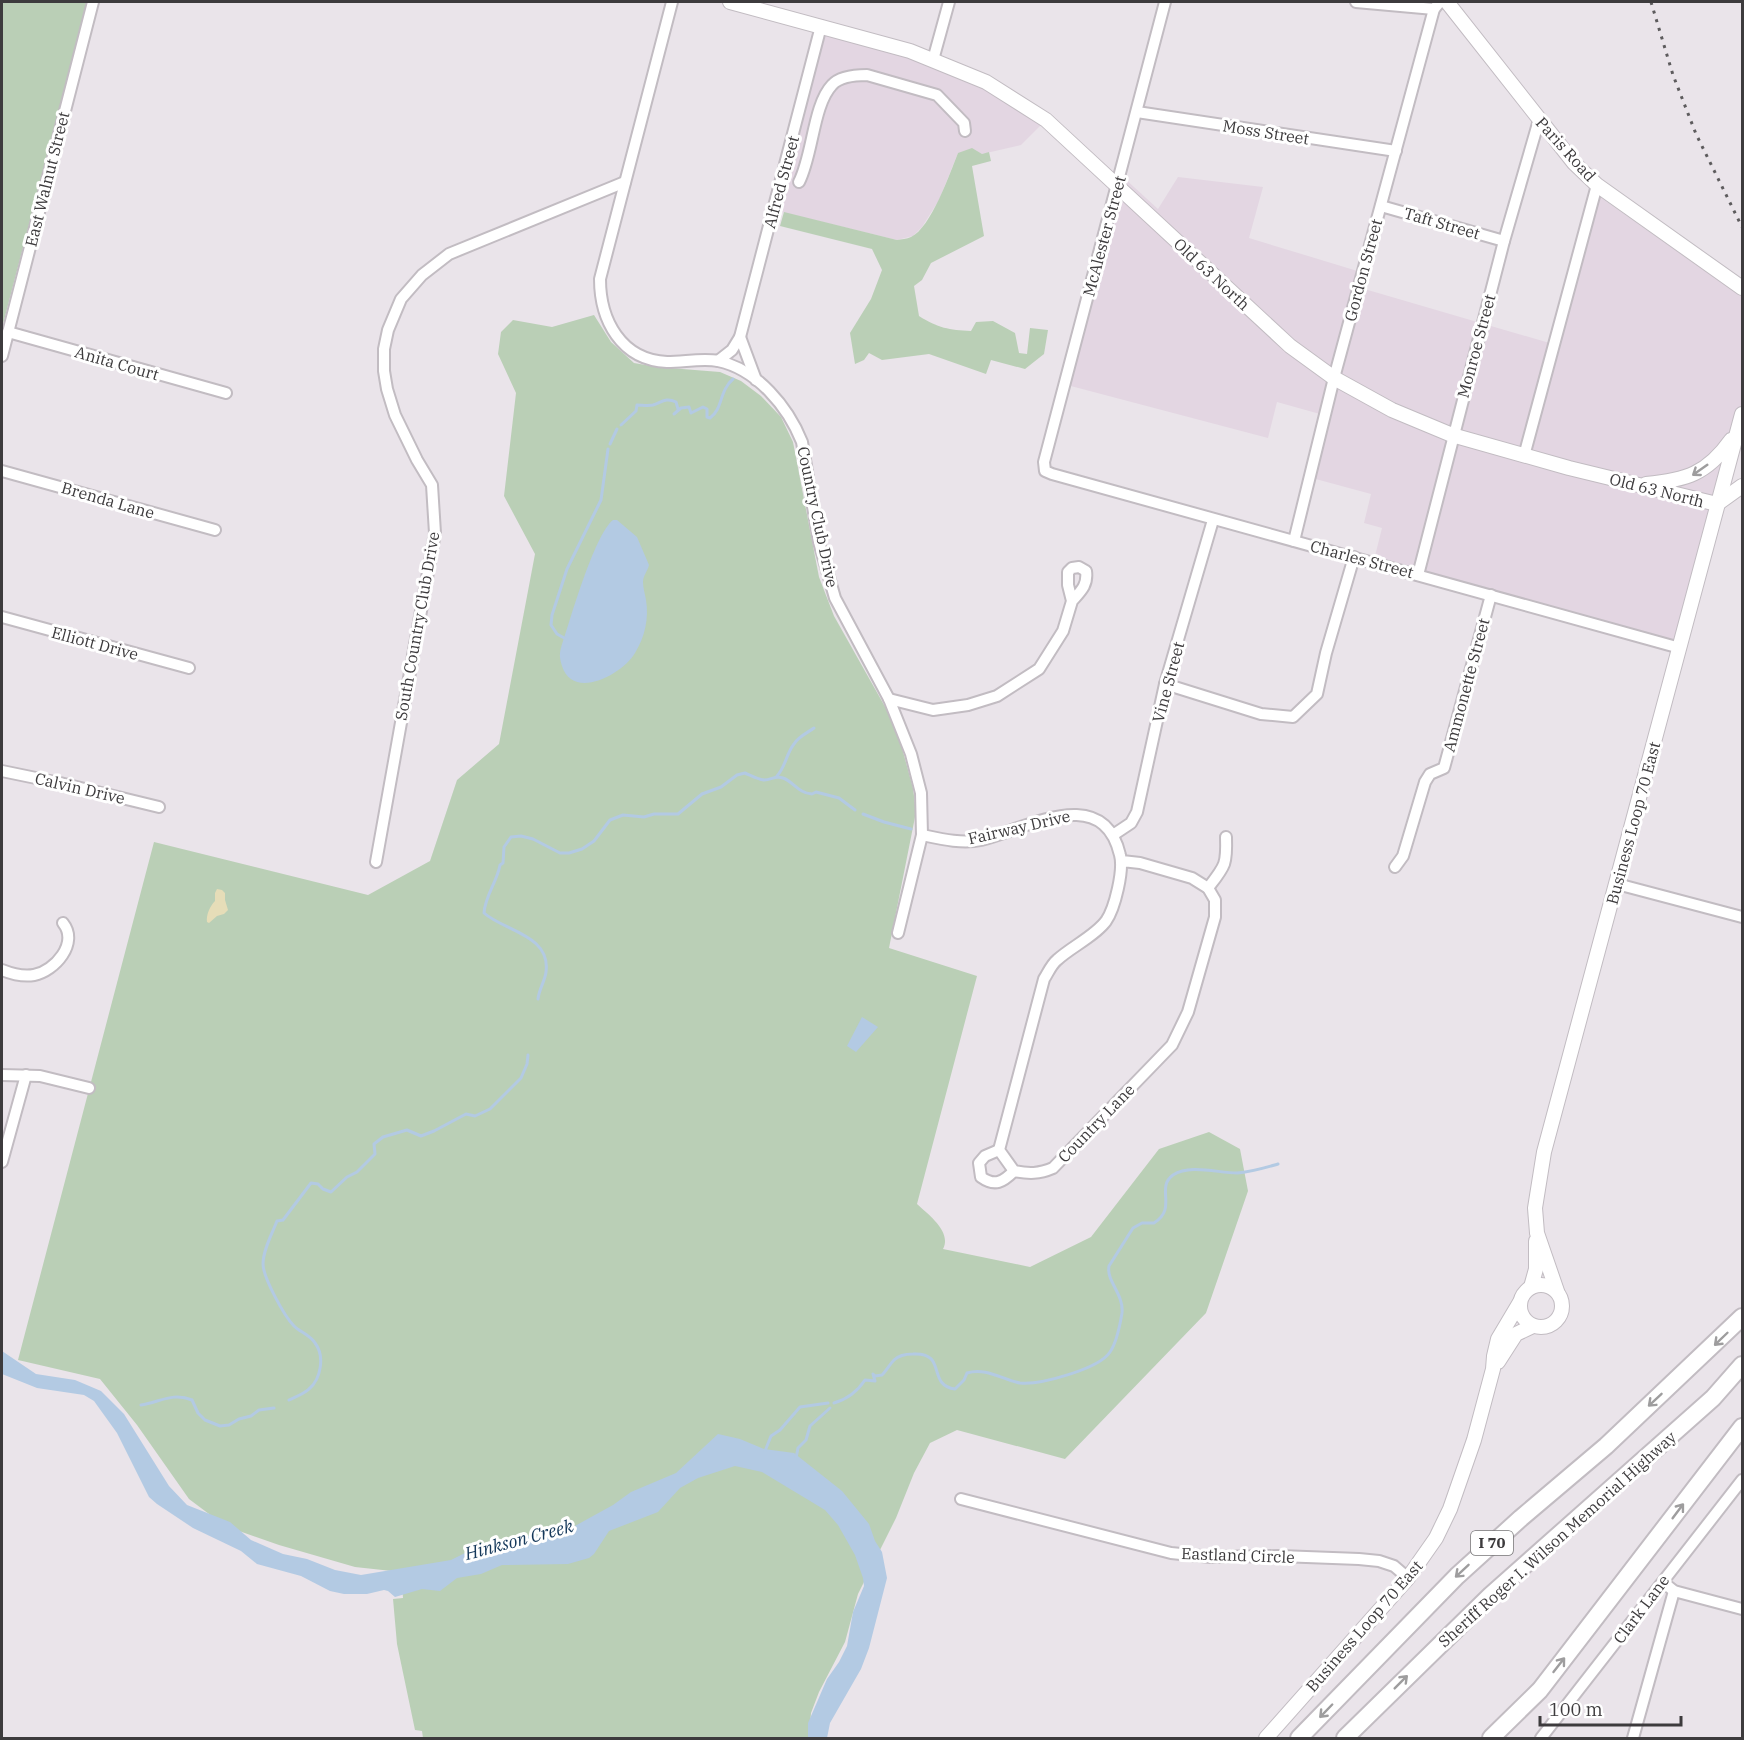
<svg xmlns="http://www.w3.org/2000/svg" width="1744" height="1740" font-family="'IBM Plex Serif',serif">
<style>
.built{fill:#e3d6e2}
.green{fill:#bacfb6}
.sand{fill:#e6ddb8}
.water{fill:#b3cae3}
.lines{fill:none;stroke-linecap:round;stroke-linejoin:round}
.stream{stroke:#b3cae3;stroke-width:3}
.minor-casing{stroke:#c2bcc2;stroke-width:14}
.major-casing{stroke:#c2bcc2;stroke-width:16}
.highway-casing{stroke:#c2bcc2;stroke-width:20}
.minor{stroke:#fff;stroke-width:10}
.major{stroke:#fff;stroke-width:14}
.highway{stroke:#fff;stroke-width:16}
.rail{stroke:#5d5b5d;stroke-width:3;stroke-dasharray:3 6;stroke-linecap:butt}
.oneway{stroke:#9e9d9e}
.labels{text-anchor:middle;stroke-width:6;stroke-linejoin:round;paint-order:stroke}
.shield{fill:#fff;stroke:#777677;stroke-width:1.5}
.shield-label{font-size:15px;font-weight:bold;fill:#3d3b3d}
.street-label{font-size:16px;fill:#3d3b3d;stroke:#fff}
.water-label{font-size:18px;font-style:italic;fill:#15385a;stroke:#fff}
</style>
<rect width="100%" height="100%" fill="#eae4ea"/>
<g class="built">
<polygon points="821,26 933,60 1046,120 1021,145 982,154 958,153 939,200 922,227 913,236 897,240 773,210"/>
<polygon points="1122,176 1158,209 1178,177 1263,187 1249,238 1364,273 1361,288 1553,344 1590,190 1742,297 1742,404 1679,645 1374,560 1382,528 1364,523 1371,494 1312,478 1327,416 1277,402 1268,438 1067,385"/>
</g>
<g class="green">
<polygon points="2,2 87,2 2,328"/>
<path d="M972 148 982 154 989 152 991 161 972 166 984 236 931 263 922 280 914 286 919 316C938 328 949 330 971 331L976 322 993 321 1015 333 1019 353 1027 354 1030 328 1048 330 1044 354 1025 369 991 360 986 374 929 354 882 360 869 353 864 360 855 364 850 333 871 299 882 270 872 249 780 226 784 212 897 240C901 239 907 239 911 237 931 228 950 173 958 153Z"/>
<path d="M594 315 611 342 634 363 657 367 720 372 741 381 761 396 781 417 793 442 819 577 834 616 888 712 902 748 913 788 916 812 889 948 977 976 917 1204C929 1215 952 1232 943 1249L1030 1267 1091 1237 1159 1149 1209 1132 1240 1149 1248 1191 1206 1313 1065 1459 957 1430 930 1443 914 1473 896 1518 858 1594 845 1642 819 1692 811 1713 809 1738H423L422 1731 415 1730 397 1644 393 1599 403 1598 401 1572 355 1567 279 1545 225 1526 189 1499 137 1425 100 1379 18 1360 154 842 368 895 430 861 457 780 499 744 535 554 504 496 516 393 498 354 501 332 513 320 552 327Z"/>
</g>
<path class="sand" d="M217 889 222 890 225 893V900L228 910 224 914 217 916 209 923 207 922C206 915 210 906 215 901V893Z"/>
<g class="water">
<path d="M613 520H617L637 537 649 565C648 570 643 576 643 582 643 588 645 594 646 600 649 618 645 637 635 653 623 674 573 701 562 666 560 659 559 655 561 648 570 621 594 535 613 520Z"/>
<polygon points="862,1017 878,1027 856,1052 847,1046"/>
<polygon points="2,1351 36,1374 75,1380 101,1391 124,1414 169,1486 187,1505 230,1522 251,1540 283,1554 307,1559 335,1570 361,1575 451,1560 465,1553 475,1545 532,1535 551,1537 564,1532 613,1505 631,1492 676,1473 718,1434 740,1439 764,1449 794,1453 842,1491 869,1524 875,1541 882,1552 887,1578 869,1648 861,1669 830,1723 827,1738 808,1738 808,1723 827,1679 839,1662 847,1646 853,1612 864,1586 863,1578 855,1555 838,1525 825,1510 762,1472 735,1466 698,1478 680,1488 658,1512 609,1531 594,1554 589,1558 568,1564 502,1565 481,1574 457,1578 440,1591 422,1589 395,1597 388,1591 384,1590 367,1594 344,1594 330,1591 301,1576 257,1564 241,1551 193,1528 157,1504 149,1497 117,1433 94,1401 84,1395 37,1388 2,1374"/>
</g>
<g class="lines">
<g class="stream">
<path d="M674 414 681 408 689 407 691 413 703 407 707 409V417L710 418C723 409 719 391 733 379"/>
<path d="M621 425 636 411 637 405C642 405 648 406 653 405 662 402 666 397 676 402L678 409"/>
<polyline points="610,444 617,429"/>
<polyline points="566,639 557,634 551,625 552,615 567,569 601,500 608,449"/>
<path d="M777 776C786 766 786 754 794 744 798 737 807 733 814 728"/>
<polyline points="863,814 884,822 911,829"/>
<path d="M538 999C539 989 545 981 546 972 551 935 504 931 484 913 485 896 497 882 500 865L503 863 504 847 511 837 521 836 533 839 560 853H569L582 849 594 841 610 820 623 815 644 817 654 814H678L702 794 721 787 737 775 745 773C752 776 757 779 764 780 772 780 775 775 783 778 794 782 798 793 812 794L816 792 839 798 855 810"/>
<path d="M289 1400C295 1397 304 1394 309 1389 321 1379 325 1356 315 1343 310 1335 300 1332 294 1326 284 1316 263 1277 263 1264 263 1250 272 1234 277 1221L283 1220 311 1183 318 1184 323 1189 331 1192 347 1177 357 1172 375 1154 374 1144 383 1137 407 1130 421 1136 434 1131 466 1114 475 1116 490 1109 521 1078 527 1064 528 1055"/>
<path d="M834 1403C848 1399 857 1392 865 1380L875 1381 873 1374 875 1376 882 1375C887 1370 890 1364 894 1360 899 1355 906 1354 913 1354 948 1352 926 1385 955 1389L964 1380 967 1373C986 1367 1003 1380 1020 1383 1040 1385 1099 1369 1110 1352 1117 1342 1120 1325 1122 1313 1124 1294 1106 1281 1109 1266L1133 1228 1142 1223H1154C1178 1208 1155 1188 1173 1175 1190 1164 1218 1173 1237 1173 1251 1172 1264 1168 1278 1164"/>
<path d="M141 1405C160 1402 173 1392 192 1400L198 1413 205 1420 220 1426 229 1425 239 1419 251 1416 259 1410 274 1408"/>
<polyline points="765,1451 771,1436 780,1430 800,1407 828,1403"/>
<polyline points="796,1458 798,1448 806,1440 810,1426 830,1408"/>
</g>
<g class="minor-casing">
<g id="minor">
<path d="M672 2 600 279C600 320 621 360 667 362 684 362 703 358 718 361 757 369 788 407 802 442L819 542 835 598 889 699 911 754 921 793 922 835 898 933"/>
<polyline points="1165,2 1044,462 1045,471 1052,474 1680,648"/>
<polyline points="1356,2 1434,9"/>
<polyline points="933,60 949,2"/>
<polyline points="1137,112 1396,151"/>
<path d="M799 182C813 155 813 105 832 85 840 76 855 75 867 75L937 95 964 123 965 131"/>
<polyline points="1381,206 1504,241"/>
<polyline points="8,332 226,393"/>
<polyline points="740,337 756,380"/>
<polyline points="2,356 93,2"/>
<polyline points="718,361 732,350 740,337 821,26"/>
<polyline points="1524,456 1597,185"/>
<polyline points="2,471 215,530"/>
<polyline points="1294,541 1334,378 1434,9 1440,2"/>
<polyline points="1418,575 1504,241 1539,120"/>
<polyline points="2,617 189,668"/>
<polyline points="1165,684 1261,714 1293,717 1317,694 1326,653 1354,557"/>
<path d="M889 699 933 710 968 705 997 696 1039 669 1063 631 1072 601 1068 585V572L1072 568 1079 567 1086 571C1088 585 1081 591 1072 601"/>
<polyline points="2,771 60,783 159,807"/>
<path d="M922 835C941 839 962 844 981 840 1026 829 1103 782 1120 855 1124 870 1115 908 1106 921 1095 936 1071 947 1057 960 1051 965 1048 973 1044 979L999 1150 1014 1171C1029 1174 1039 1174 1053 1168L1172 1045 1188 1012 1215 917V900L1208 888 1192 878 1140 863 1122 861"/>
<polyline points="1113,835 1131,823 1137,812 1165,684 1213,520"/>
<polyline points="376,862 435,533 432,485 417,460 395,415 387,389 384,371 384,349 388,330 401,299 422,275 449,254 625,182"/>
<polyline points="1395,867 1403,856 1425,782 1430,774 1444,768 1491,595"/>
<polyline points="1617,884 1742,917"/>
<path d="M1208 888C1225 866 1227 865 1226 837"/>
<path d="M2 970C12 974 23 977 34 975 55 971 79 943 63 923"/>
<polyline points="2,1075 40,1076 89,1088"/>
<path d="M999 1150 985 1156 979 1163 981 1177C995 1187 1003 1182 1014 1171"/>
<polyline points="2,1162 26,1075"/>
<polyline points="961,1499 1171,1553 1211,1557 1280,1556 1359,1559 1379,1561 1394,1566 1408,1578"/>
<polyline points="1669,1587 1674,1591 1742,1609"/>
<polyline points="1541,1738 1742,1480"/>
<polyline points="1633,1738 1674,1591"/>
</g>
</g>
<g class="major-casing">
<g id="major">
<polyline points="730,2 910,51 986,82 1046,120 1290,346 1334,378 1392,410 1452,435 1569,468 1717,504"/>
<polyline points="1447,2 1574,163 1597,185 1742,288"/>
<path d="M1646 484C1686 480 1707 474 1731 440"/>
<polyline points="1717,504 1742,486"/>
<circle cx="1541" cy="1306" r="21"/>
<polyline points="1531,1287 1536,1269 1536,1241"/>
<polyline points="1557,1291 1537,1233 1535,1208 1544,1152 1742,414"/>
<polyline points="1498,1362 1516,1334 1533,1326"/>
<polyline points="1266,1738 1408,1578 1436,1538 1450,1509 1474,1440 1493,1369 1494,1356 1498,1339 1520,1302"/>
</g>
</g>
<g class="highway-casing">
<g id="highway">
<polyline points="1299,1738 1457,1576 1521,1518 1606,1446 1742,1317"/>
<polyline points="1345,1738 1491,1595 1713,1398 1742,1365"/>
<polyline points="1491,1738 1540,1690 1742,1427"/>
</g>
</g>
<use href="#minor" class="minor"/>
<use href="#major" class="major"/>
<use href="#highway" class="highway"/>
<polyline class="rail" points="1651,2 1673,75 1696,134 1742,227"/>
</g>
<defs><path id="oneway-shaft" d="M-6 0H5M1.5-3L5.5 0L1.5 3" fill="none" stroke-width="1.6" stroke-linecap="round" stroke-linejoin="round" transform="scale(1.5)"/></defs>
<g class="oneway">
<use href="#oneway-shaft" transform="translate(1700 470) rotate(145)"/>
<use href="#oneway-shaft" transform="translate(1721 1339) rotate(136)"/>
<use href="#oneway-shaft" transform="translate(1655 1400) rotate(137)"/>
<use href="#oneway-shaft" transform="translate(1678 1511) rotate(-53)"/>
<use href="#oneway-shaft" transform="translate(1462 1571) rotate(137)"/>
<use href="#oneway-shaft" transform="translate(1559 1665) rotate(-52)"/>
<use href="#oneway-shaft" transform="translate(1401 1682) rotate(-45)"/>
<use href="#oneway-shaft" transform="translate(1326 1711) rotate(134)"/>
</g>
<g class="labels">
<rect class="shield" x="1471" y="1531" width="42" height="24" rx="4.5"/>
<g class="shield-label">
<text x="1492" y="1548">I 70</text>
</g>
<g class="street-label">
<text transform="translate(1266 132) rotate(9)" y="6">Moss Street</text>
<text transform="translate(1566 149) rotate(48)" y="6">Paris Road</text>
<text transform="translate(47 179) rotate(-76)" y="6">East Walnut Street</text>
<text transform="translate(781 182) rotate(-75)" y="6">Alfred Street</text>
<text transform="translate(1442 223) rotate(16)" y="6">Taft Street</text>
<text transform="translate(1104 236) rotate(-75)" y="6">McAlester Street</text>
<text transform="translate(1363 270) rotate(-75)" y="6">Gordon Street</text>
<text transform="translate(1212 274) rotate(43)" y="6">Old 63 North</text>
<text transform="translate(1476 346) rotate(-75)" y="6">Monroe Street</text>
<text transform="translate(117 363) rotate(16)" y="6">Anita Court</text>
<text transform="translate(1657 490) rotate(14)" y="6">Old 63 North</text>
<text transform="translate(108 500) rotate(16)" y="6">Brenda Lane</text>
<text transform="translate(818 517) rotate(78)" y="6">Country Club Drive</text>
<text transform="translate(1362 559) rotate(15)" y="6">Charles Street</text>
<text transform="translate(417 626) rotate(-80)" y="6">South Country Club Drive</text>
<text transform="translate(95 643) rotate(15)" y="6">Elliott Drive</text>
<text transform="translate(1168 682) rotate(-75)" y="6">Vine Street</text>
<text transform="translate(1466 685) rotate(-75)" y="6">Ammonette Street</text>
<text transform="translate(80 788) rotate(13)" y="6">Calvin Drive</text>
<text transform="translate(1633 823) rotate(-75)" y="6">Business Loop 70 East</text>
<text transform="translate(1019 827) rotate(-13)" y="6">Fairway Drive</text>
<text transform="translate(1096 1123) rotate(-46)" y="6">Country Lane</text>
<text transform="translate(1557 1539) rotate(-42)" y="6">Sheriff Roger I. Wilson Memorial Highway</text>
<text transform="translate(1238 1555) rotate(2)" y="6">Eastland Circle</text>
<text transform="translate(1641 1609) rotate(-53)" y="6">Clark Lane</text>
<text transform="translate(1364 1626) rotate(-49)" y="6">Business Loop 70 East</text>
</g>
<g class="water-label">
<text transform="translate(519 1540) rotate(-15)" y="6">Hinkson Creek</text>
</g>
</g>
<rect width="1744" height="1740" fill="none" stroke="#3d3b3d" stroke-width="6"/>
<path d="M1540 1716v9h141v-9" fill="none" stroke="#3d3b3d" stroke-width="3"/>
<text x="1549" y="1716" font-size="18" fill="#3d3b3d" stroke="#ffffff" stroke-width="4.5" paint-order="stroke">100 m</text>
</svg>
